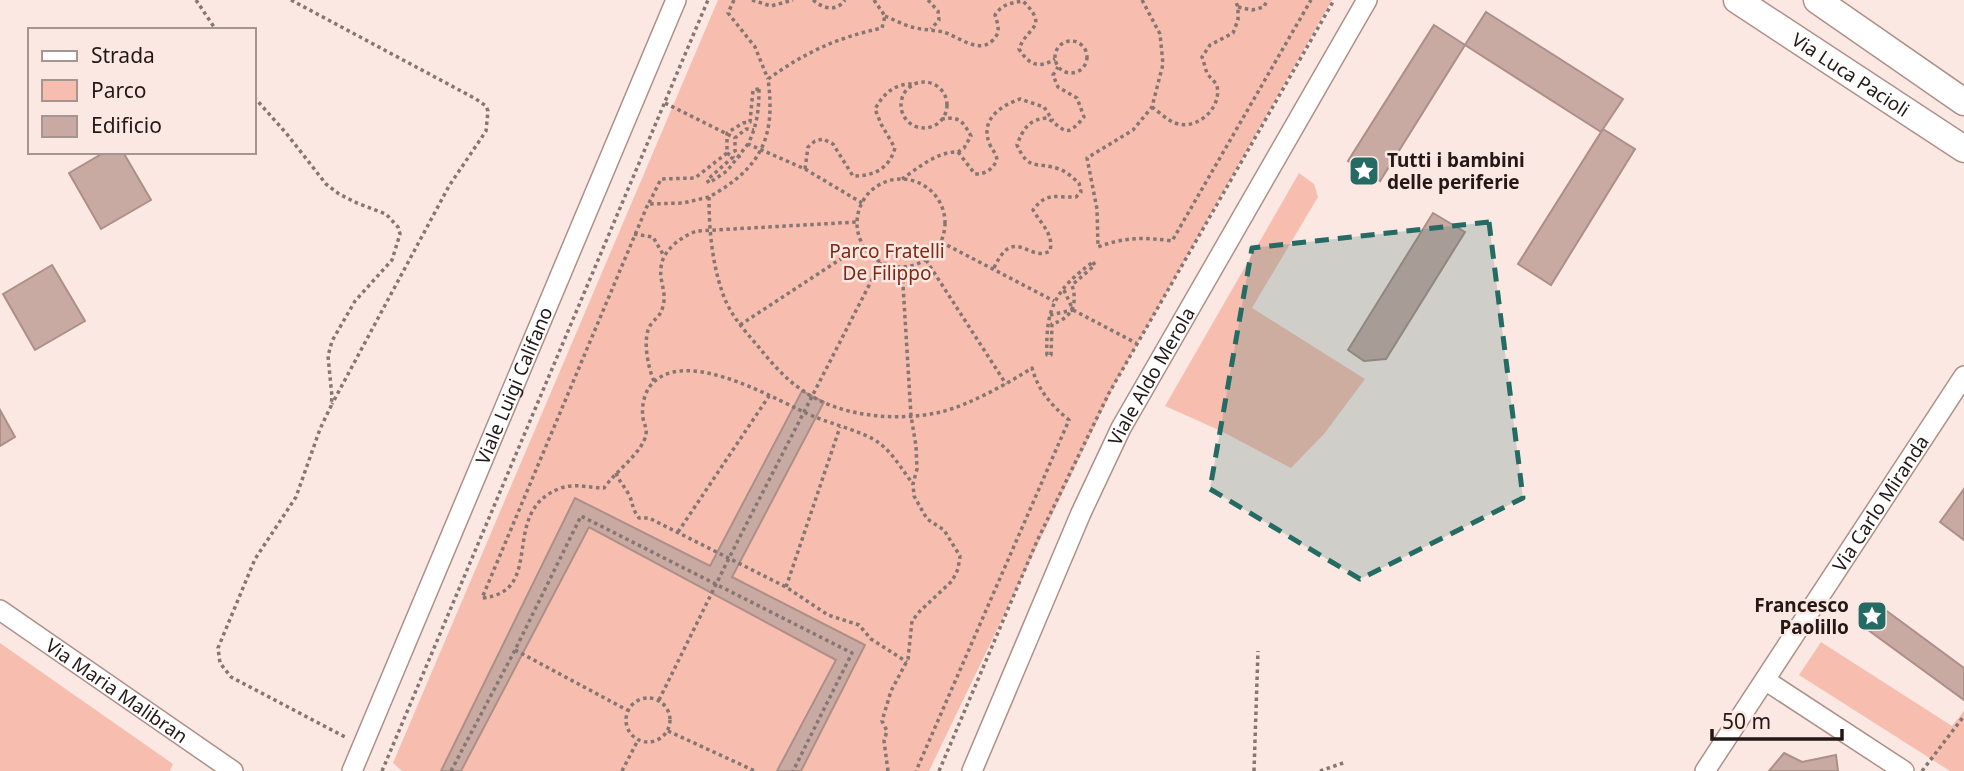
<svg xmlns="http://www.w3.org/2000/svg" width="1964" height="771" font-family="'Noto Sans',sans-serif">
<style>
.green{fill:#f7beb0}
.building{fill:#c9aaa3;stroke:#ac8f87;stroke-width:2}
.lines{fill:none;stroke-linecap:round;stroke-linejoin:round}
.minor-casing{stroke:#ad9088;stroke-width:22}
.secondary-casing{stroke:#ad9088;stroke-width:29}
.path{stroke:#857672;stroke-width:3.5;stroke-dasharray:3.5 3.5;stroke-linecap:butt}
.minor{stroke:#fff;stroke-width:19}
.secondary{stroke:#fff;stroke-width:26}
.marked{fill:#236b63;fill-opacity:0.2;stroke:#236b63;stroke-width:5;stroke-dasharray:14 9;stroke-linejoin:round}
.labels{text-anchor:middle;stroke-width:5;stroke-linejoin:round;paint-order:stroke}
.street-label{font-size:19px;fill:#231815;stroke:#fce8e3}
.poi-label{font-size:19px;font-weight:bold;fill:#231815;stroke:#fce8e3;text-anchor:start}
.park-label{font-size:19px;fill:#812814;stroke:#fce8e3}
</style>
<rect width="100%" height="100%" fill="#fce8e3"/>
<g class="green">
<polygon points="718,0 1332,0 1117,380 929,771 402,771 393,763"/>
<polygon points="1299,173 1314,184 1318,197 1252,308 1365,379 1324,434 1291,468 1221,431 1165,406"/>
<polygon points="1821,642 1952,726 1964,711 1964,771 1950,771 1799,675"/>
<polygon points="0,643 173,764 170,771 0,771"/>
</g>
<g class="building">
<polygon points="1486,12 1623,99 1601,132 1465,45"/>
<polygon points="1434,25 1465,45 1380,181 1348,161"/>
<polygon points="1603,129 1635,149 1551,285 1518,264"/>
<polygon points="105,152 123,152 151,200 101,229 69,173"/>
<polygon points="1433,213 1465,232 1386,359 1364,361 1348,350"/>
<polygon points="52,265 85,321 35,350 3,294"/>
<polygon points="802,391 824,402 732,577 865,645 801,771 777,771 836,660 589,527 461,771 441,771 575,498 710,566"/>
<polygon points="0,410 15,437 0,446"/>
<polygon points="1964,489 1964,540 1940,522"/>
<polygon points="1880,606 1964,668 1964,700 1864,627"/>
<polygon points="1784,753 1802,762 1836,755 1838,771 1769,771"/>
</g>
<g class="lines">
<g class="minor-casing">
<g id="minor">
<path id="s1" d="M0 610 233 771"/>
<polyline points="1765,680 1904,771"/>
<path id="s2" d="M352 771 676 0"/>
<path id="s3" d="M972 771 1081 513 1121 428 1367 0"/>
<path id="s4" d="M1705 771 1964 376"/>
</g>
</g>
<g class="secondary-casing">
<g id="secondary">
<path id="s5" d="M1737 0 1964 149"/>
<polyline points="1817,0 1964,102"/>
</g>
</g>
<g class="path">
<polyline points="196,0 216,30"/>
<polyline points="291,0 476,99 486,106 488,111 486,131 449,186 332,404"/>
<polyline points="734,0 728,13 755,47 768,79"/>
<polyline points="752,0 771,6 793,0"/>
<path d="M813 0C824 9 836 12 845 0"/>
<path d="M874 0 885 16 882 28C836 38 806 52 768 79 776 138 761 168 709 197 709 230 712 265 724 297 731 315 744 330 757 345 770 361 784 378 802 390 839 417 897 422 941 412 969 405 1007 384 1032 368 1038 390 1051 405 1069 420L916 771"/>
<polyline points="928,0 938,11 939,20 931,29"/>
<path d="M1142 0 1160 34 1163 64 1152 107 1133 130 1087 158 1097 209 1098 247C1124 237 1145 237 1172 241L1311 0"/>
<polyline points="1238,7 1252,10 1264,7 1267,0"/>
<path d="M885 16C895 20 905 26 916 28 925 30 934 30 943 32 958 36 979 55 993 40 1001 32 998 25 995 15 1002 4 1011 3 1023 1 1050 28 1027 26 1019 49 1029 65 1039 69 1055 59"/>
<circle cx="1071" cy="57" r="16"/>
<circle cx="924" cy="105" r="23"/>
<path d="M759 89C759 110 757 126 748 144L805 169 862 203"/>
<polyline points="254,97 286,133 326,184 339,194 357,203 386,214 398,227 400,234 392,260 355,301 332,341 328,356 332,397 331,406 320,429 296,497 255,559 218,648 220,663 231,677 347,738"/>
<polyline points="665,103 735,138"/>
<path d="M1152 107C1159 112 1167 120 1175 123 1196 131 1222 109 1217 86 1215 81 1210 78 1207 73 1205 68 1204 62 1202 57L1210 45 1233 33 1238 20V7L1235 0"/>
<path d="M958 152 975 174C986 174 992 170 997 160 996 153 993 151 990 145 979 120 1000 106 1020 99L1044 107 1053 121"/>
<polyline points="727,153 733,157 707,180 709,183 727,171 748,144"/>
<polyline points="740,158 735,151 735,138 746,129 754,130"/>
<path d="M805 169 808 147 815 141 823 139 833 144 853 176C874 176 889 169 895 148L881 124 875 109C884 93 895 83 914 84"/>
<circle cx="901" cy="223" r="44"/>
<path d="M902 179C918 168 938 151 958 152L964 148 971 136C963 122 960 116 942 119"/>
<path d="M709 197 683 203 648 204 482 598C548 592 497 511 561 488 575 483 590 488 604 488 615 472 644 451 646 434 647 428 644 424 643 418 641 405 645 388 656 380 695 350 777 401 815 417 832 424 867 433 879 443 892 452 903 471 913 484"/>
<polyline points="649,203 661,179 695,178 727,153 727,133 743,123 750,122 753,90 759,89"/>
<polyline points="634,234 653,237 664,256"/>
<polyline points="941,242 1054,301"/>
<polyline points="926,260 1006,384"/>
<path d="M1093 262 1095 265 1072 285C1078 304 1072 318 1052 324L1051 355H1047C1045 308 1056 289 1093 262Z"/>
<path d="M994 268C1014 224 1029 263 1050 251 1054 234 1041 224 1033 210 1047 191 1056 198 1076 197L1081 192 1079 183C1073 178 1066 171 1059 169 1036 161 1029 172 1017 145 1023 129 1029 119 1047 118 1065 129 1065 140 1084 117L1077 98 1058 87 1053 75 1058 67"/>
<polyline points="1073,310 1136,343"/>
<polyline points="1050,315 1073,310 1064,290"/>
<polyline points="740,325 862,245"/>
<path d="M654 381C648 368 641 335 652 323 658 316 661 315 663 306 667 292 659 281 661 268 662 250 682 236 697 231L857 222"/>
<path d="M616 473C619 481 625 487 629 495 634 505 631 507 639 518H649L786 587 828 615 859 625 871 639 907 662"/>
<polyline points="678,532 769,396"/>
<polyline points="786,587 840,427"/>
<polyline points="515,650 627,710"/>
<circle cx="648" cy="720" r="22"/>
<polyline points="659,700 729,558 881,262"/>
<polyline points="668,731 755,771"/>
<polyline points="382,771 708,0"/>
<polyline points="451,771 515,650 581,516 852,653 793,771"/>
<polyline points="622,771 638,740"/>
<polyline points="888,771 884,741 887,731 882,721 891,691 908,659 912,621 920,611 952,581 958,569 960,556 944,530 927,519 914,496 913,484 917,469 916,446 911,416 902,268"/>
<polyline points="939,771 1037,541 1109,393 1334,0"/>
<polyline points="1254,771 1258,651"/>
<polyline points="1320,771 1346,762"/>
<polyline points="1922,771 1964,716"/>
</g>
<use href="#minor" class="minor"/>
<use href="#secondary" class="secondary"/>
</g>
<path class="marked" d="M1489 222 1523 498 1360 579 1210 489 1252 248Z"/>
<defs>
<g id="sight-square" transform="scale(1.575)"><rect x="-9" y="-9" width="18" height="18" rx="4" fill="#236b63" stroke="#fce8e3"/><path d="M0-6L1.8-2.2L6-1.7L2.9 1.2L3.7 5.4L0 3.3L-3.7 5.4L-2.9 1.2L-6-1.7L-1.8-2.2Z" fill="#fff"/></g>
</defs>
<g fill-rule="evenodd">
<use href="#sight-square" x="1364" y="171"/>
<use href="#sight-square" x="1872" y="616"/>
</g>
<g class="labels">
<g class="street-label">
<text dy="7" stroke="none"><textPath href="#s5" startOffset="136">Via Luca Pacioli</textPath></text>
<text dy="7" stroke="none"><textPath href="#s3" startOffset="434">Viale Aldo Merola</textPath></text>
<text dy="7" stroke="none"><textPath href="#s2" startOffset="418">Viale Luigi Califano</textPath></text>
<text dy="7" stroke="none"><textPath href="#s4" startOffset="320">Via Carlo Miranda</textPath></text>
<text dy="7" stroke="none"><textPath href="#s1" startOffset="142">Via Maria Malibran</textPath></text>
</g>
<g class="poi-label">
<text x="1387" y="167">Tutti i bambini<tspan x="1387" dy="22">delle periferie</tspan></text>
<text x="1849" y="612" text-anchor="end">Francesco<tspan x="1849" dy="22">Paolillo</tspan></text>
</g>
<g class="park-label">
<text x="887" y="258">Parco Fratelli<tspan x="887" dy="22">De Filippo</tspan></text>
</g>
</g>
<rect x="28" y="28" width="228" height="126" fill="#fce8e3" stroke="#a59591" stroke-width="2"/>
<rect x="42" y="51" width="35" height="10" fill="#ffffff" stroke="#a59591" stroke-width="2"/>
<text x="91" y="63" font-size="21" fill="#231815">Strada</text>
<rect x="42" y="80" width="35" height="21" fill="#f7beb0" stroke="#a59591" stroke-width="2"/>
<text x="91" y="98" font-size="21" fill="#231815">Parco</text>
<rect x="42" y="116" width="35" height="21" fill="#c9aaa3" stroke="#a59591" stroke-width="2"/>
<text x="91" y="133" font-size="21" fill="#231815">Edificio</text>
<path d="M1712 729v10h130v-10" fill="none" stroke="#231815" stroke-width="3.5"/>
<text x="1722" y="729" font-size="21" fill="#231815" stroke="#fce8e3" stroke-width="5" paint-order="stroke">50 m</text>
</svg>
